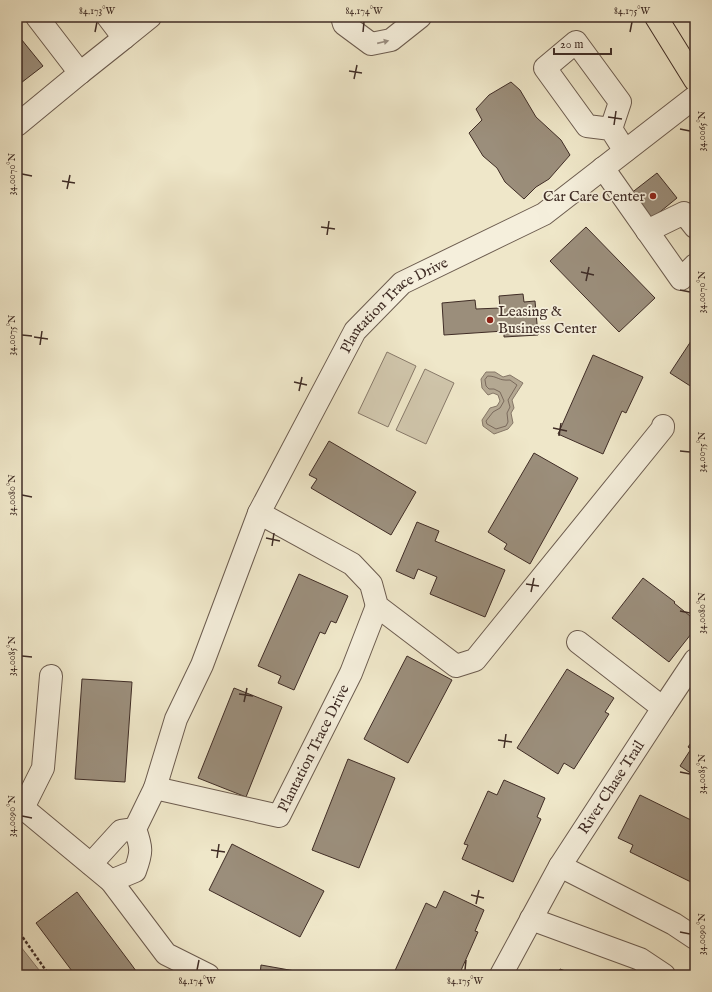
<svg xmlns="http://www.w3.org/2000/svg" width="712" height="992" font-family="'IM FELL English',serif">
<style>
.green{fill:#d1c7ad;stroke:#887a6a}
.water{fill:#b4a892;stroke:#867767}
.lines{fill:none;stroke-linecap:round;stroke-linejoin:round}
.shore{stroke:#7a6a5c;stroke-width:1}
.building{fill:#9b8e7b;stroke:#402d26}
.minor-casing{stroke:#6c5c4f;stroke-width:24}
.highway-casing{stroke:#402d26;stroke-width:24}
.path{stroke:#402d26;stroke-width:2.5;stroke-dasharray:3 2;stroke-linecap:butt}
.minor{stroke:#f5efdc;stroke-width:22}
.highway{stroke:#efe7c9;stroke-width:22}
.oneway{fill:#9a8e81}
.ticks{fill:none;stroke:#402d26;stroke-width:1.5}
.poi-dot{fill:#8f2418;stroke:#f5efdc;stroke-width:1.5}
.labels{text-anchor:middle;stroke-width:3.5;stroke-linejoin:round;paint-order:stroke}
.poi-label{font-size:15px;fill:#402d26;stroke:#f5efdc;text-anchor:end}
.street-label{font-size:15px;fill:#402d26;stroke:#f5efdc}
.neatline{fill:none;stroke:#402d26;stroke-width:1.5}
.ticks-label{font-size:10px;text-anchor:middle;fill:#402d26}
</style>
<rect width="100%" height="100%" fill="#efe7c9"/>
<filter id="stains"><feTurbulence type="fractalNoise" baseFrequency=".005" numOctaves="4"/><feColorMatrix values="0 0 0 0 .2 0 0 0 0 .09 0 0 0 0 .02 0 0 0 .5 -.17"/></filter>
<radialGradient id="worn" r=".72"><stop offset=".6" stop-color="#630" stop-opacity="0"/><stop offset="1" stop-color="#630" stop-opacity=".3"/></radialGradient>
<g class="green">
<polygon points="387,352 416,366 388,427 358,413"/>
<polygon points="425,369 454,383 426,444 396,430"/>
</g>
<g class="water">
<polygon points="486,372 495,372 503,377 510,375 523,383 512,400 514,408 511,413 513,423 508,429 494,434 483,426 482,420 490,408 497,406 500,401 498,395 493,393 488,395 482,388 481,379"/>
<polygon points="17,942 43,975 17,975"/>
</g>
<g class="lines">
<path class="shore" d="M488 376C498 376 498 381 510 380L517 385 508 400 510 407 507 413 508 422 506 426 496 429 487 424 486 421 493 412 500 408 504 401 500 392 494 389H489L486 386 485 380Z"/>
</g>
<g class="building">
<polygon points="17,34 43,66 17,86"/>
<polygon points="511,82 520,90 536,117 561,140 570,155 549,179 536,187 524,199 505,182 497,168 483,156 469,133 482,120 476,109 489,95"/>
<polygon points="657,173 677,198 650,220 630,194"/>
<polygon points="586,227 655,298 619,332 550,261"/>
<polygon points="523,294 524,302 535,301 538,335 504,337 504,331 444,335 442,303 475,300 476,309 500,308 499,296"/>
<polygon points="695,335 695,389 670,373"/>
<polygon points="593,355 643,377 626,413 622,411 603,454 558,434"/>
<polygon points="329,441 416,492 391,535 311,488 317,479 309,475"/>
<polygon points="534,453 578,478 530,564 504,549 507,544 488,532"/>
<polygon points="417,522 439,531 435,541 505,570 485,617 430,594 437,577 418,569 414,579 396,571"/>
<polygon points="695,545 695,554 691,551"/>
<polygon points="299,574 348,596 336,623 331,621 325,634 320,632 294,690 278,683 281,676 258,666"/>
<polygon points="643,578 675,602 674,603 695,620 695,629 669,662 612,618"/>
<polygon points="407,656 452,680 408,763 364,739"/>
<polygon points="567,669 614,698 605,712 609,714 574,769 564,763 558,774 517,748"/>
<polygon points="82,679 132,682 125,782 75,779"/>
<polygon points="234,688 282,707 246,797 198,778"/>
<polygon points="695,737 695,776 680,766 691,749 688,747"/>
<polygon points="348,759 395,778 359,868 312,850"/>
<polygon points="504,780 545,798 537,817 541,819 513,882 462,859 468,845 464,844 488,791 497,795"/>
<polygon points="640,795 695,822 695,884 630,852 633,845 618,838"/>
<polygon points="232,844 324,891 300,937 209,890"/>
<polygon points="444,891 484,910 475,931 478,932 459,975 393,975 426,903 436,908"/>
<polygon points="77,892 131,964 139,975 75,975 36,923"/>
<polygon points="261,965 312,974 312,975 260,975"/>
<polygon points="560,969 576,975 558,975"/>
<polygon points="529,970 542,975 527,975"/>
</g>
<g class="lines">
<g class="minor-casing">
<g id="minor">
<polyline points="37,17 80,73 124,38 108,17"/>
<polyline points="342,17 344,24 371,44 391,40 420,17"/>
<polyline points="124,38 150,17"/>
<polyline points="17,125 80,73"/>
<polyline points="611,129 587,126 545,68 576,42 620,102 611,129 625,151"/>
<polyline points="603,168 681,279 695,265"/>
<polyline points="647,231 684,213 695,227"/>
<polyline points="259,513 352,564 371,584 377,606 456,666 475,660 663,428 663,426"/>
<polyline points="578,642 663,708 560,866 674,924 695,938"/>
<polyline points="663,708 695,660"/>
<path id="s1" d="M155 788 279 816 351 673 377 606"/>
<polyline points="17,803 111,881 166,954 208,975"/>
<polyline points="23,808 43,768 51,676"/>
<polyline points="91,864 121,831 135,829"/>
<path id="s2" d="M111 881 135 871C142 852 142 848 135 829L155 788 176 719 202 665 259 513 355 331 402 283 544 214 695 97"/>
<polyline points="531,919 640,959 664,975"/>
<polyline points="501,975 560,866"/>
</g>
</g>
<g class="highway-casing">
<polyline id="highway" points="656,17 695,80"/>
</g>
<polyline class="path" points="17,929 49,975"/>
<use href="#minor" class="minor"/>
<use href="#highway" class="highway"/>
</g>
<defs><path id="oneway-solid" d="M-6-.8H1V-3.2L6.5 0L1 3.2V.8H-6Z"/></defs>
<use class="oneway" href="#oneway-solid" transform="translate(383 42) rotate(-13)"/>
<path class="ticks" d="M95 32 97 22M363 32 364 22M630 32 632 22M349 71 362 73M354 79 357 65M608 117 622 119M614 125 616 111M680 129 690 131M22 174 32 176M62 181 75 183M67 189 70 175M321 227 335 229M327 235 329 221M581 272 594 275M586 281 589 267M680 290 690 292M22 335 32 336M34 337 48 339M40 345 42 331M294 382 307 385M299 391 302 377M553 428 567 431M559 436 561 423M680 451 690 452M22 495 32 497M266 538 280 541M272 546 274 533M526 584 539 586M531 592 534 578M680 611 690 613M22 656 32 657M239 694 253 696M244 702 247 688M498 740 512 742M504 748 506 734M680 772 690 774M22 816 32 818M211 850 225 852M217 858 219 844M471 895 484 898M476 904 479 890M680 932 690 934M197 970 199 960M465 970 466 960"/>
<g class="poi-dot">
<circle cx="653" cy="196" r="4"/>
<circle cx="490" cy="320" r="4"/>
</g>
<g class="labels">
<g class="poi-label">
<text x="645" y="201">Car Care Center</text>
<text x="498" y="316" text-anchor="start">Leasing &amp;<tspan x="498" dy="17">Business Center</tspan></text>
</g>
<g class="street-label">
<text dy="5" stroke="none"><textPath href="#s2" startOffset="662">Plantation Trace Drive</textPath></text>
<text dy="5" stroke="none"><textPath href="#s1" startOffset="203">Plantation Trace Drive</textPath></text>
<text transform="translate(611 787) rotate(-57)" y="5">River Chase Trail</text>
</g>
</g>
<rect width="712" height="992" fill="none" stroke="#efe7c9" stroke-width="44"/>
<path d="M554 48v6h57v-6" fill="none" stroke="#402d26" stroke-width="2"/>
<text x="560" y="48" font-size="12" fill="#402d26" stroke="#f5efdc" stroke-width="3" paint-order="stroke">20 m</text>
<rect x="22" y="22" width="668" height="948" class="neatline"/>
<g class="ticks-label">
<text x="97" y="14">84.173°W</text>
<text x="364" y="14">84.174°W</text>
<text x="632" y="14">84.175°W</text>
<text transform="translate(701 131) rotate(-90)" y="4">34.0065°N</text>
<text transform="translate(11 174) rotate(-90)" y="4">34.0070°N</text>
<text transform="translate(701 292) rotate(-90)" y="4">34.0070°N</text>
<text transform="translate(11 335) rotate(-90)" y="4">34.0075°N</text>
<text transform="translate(701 452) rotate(-90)" y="4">34.0075°N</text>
<text transform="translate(11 495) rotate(-90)" y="4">34.0080°N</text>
<text transform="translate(701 613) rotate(-90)" y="4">34.0080°N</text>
<text transform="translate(11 656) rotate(-90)" y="4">34.0085°N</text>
<text transform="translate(701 774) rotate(-90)" y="4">34.0085°N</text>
<text transform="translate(11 816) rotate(-90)" y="4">34.0090°N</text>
<text transform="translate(701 934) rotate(-90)" y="4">34.0090°N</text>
<text x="197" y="984">84.174°W</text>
<text x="465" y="984">84.175°W</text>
</g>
<rect width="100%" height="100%" filter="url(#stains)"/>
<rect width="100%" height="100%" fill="url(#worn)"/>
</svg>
